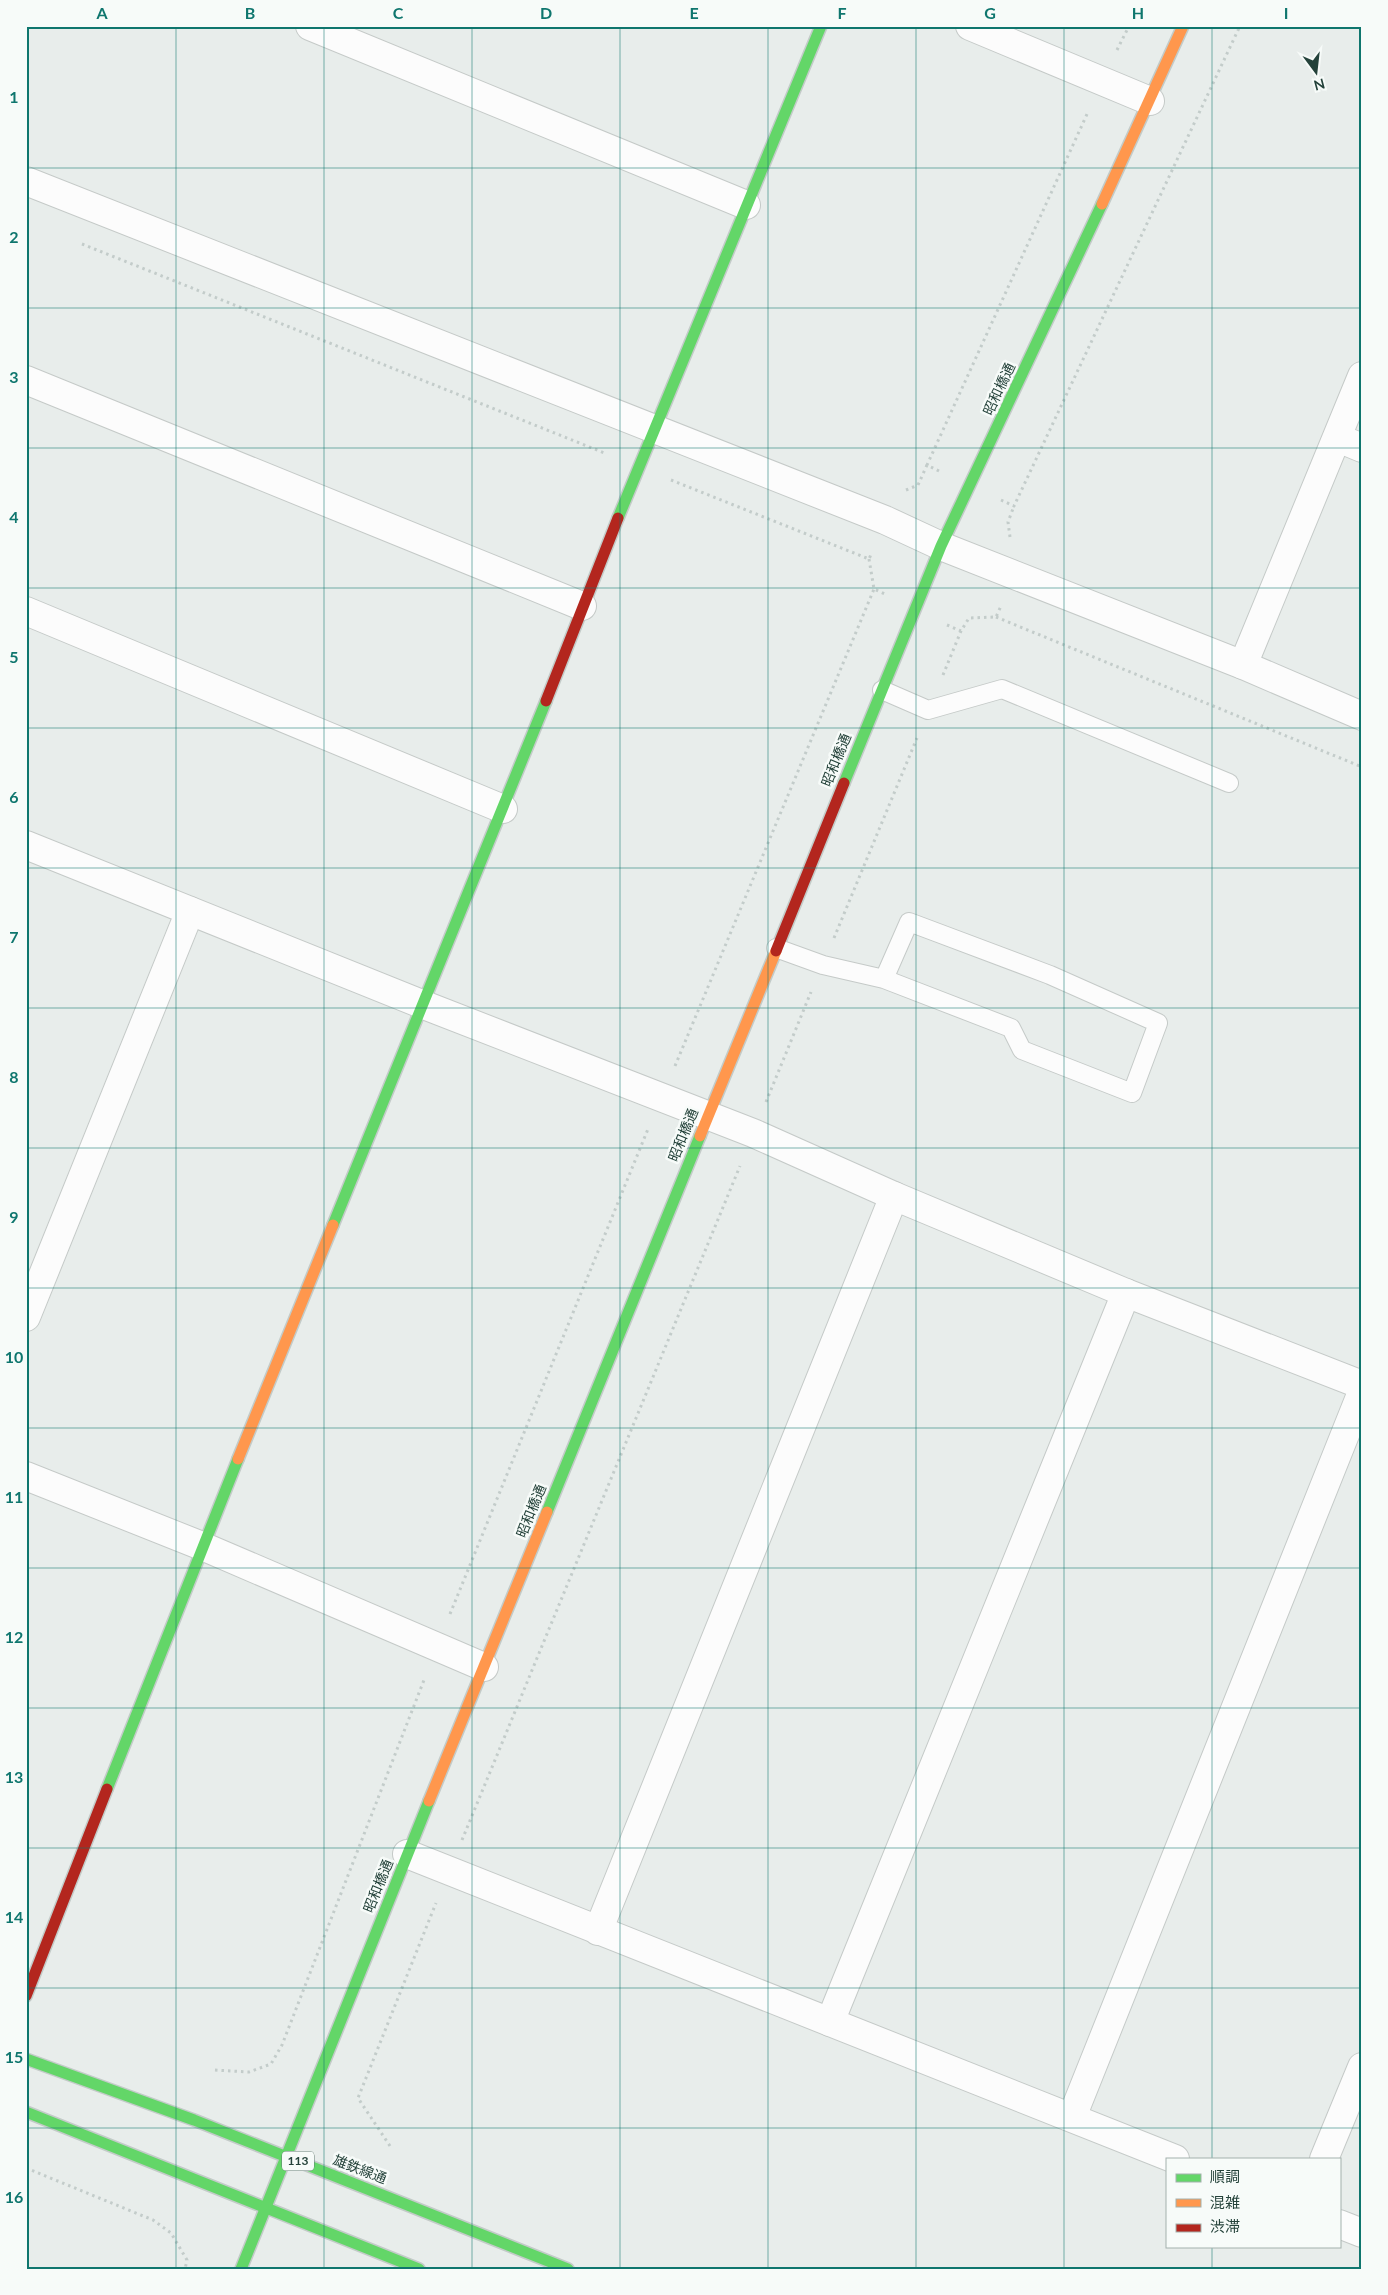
<svg xmlns="http://www.w3.org/2000/svg" width="1388" height="2295" font-family="Lato,'Noto Sans JP',sans-serif">
<style>
.lines{fill:none;stroke-linecap:round;stroke-linejoin:round}
.lane-casing{stroke:#c5cac8;stroke-width:20}
.street-casing{stroke:#c5cac8;stroke-width:30}
.fast-casing{stroke:#c3cbc8;stroke-width:14}
.slow-casing{stroke:#c3cbc8;stroke-width:14}
.jam-casing{stroke:#c3cbc8;stroke-width:14}
.path{stroke:#c3ccca;stroke-width:3;stroke-dasharray:2.5 4;stroke-linecap:butt}
.lane{stroke:#fcfcfc;stroke-width:18}
.street{stroke:#fcfcfc;stroke-width:28}
.fast{stroke:#63d668;stroke-width:11}
.slow{stroke:#ff974d;stroke-width:11}
.jam{stroke:#b3261e;stroke-width:11}
.grid{fill:none;stroke:#0f766e;stroke-width:1;stroke-opacity:0.55}
.labels{text-anchor:middle;stroke-width:5;stroke-linejoin:round;paint-order:stroke}
.shield{fill:#f7fbf9;stroke:#637a73;stroke-width:1}
.shield-label{font-size:12px;font-weight:bold;fill:#24423a}
.street-label{font-size:14px;fill:#24423a;stroke:#f7fbf9}
.neatline{fill:none;stroke:#0f766e;stroke-width:2}
.grid-label{font-size:16px;text-anchor:middle;font-weight:bold;fill:#0f766e}
</style>
<rect width="100%" height="100%" fill="#e8edeb"/>
<g class="lines">
<g class="lane-casing">
<g id="lane">
<polyline points="882,690 928,710 1002,689 1229,783"/>
<polyline points="776,948 823,965 884,979 909,922 1050,975 1158,1023 1132,1093 1022,1050 1011,1028 884,979"/>
</g>
</g>
<g class="street-casing">
<g id="street">
<polyline points="310,26 746,205"/>
<polyline points="970,26 1150,101"/>
<polyline points="26,181 885,520 941,546 1243,665 1362,716"/>
<polyline points="26,380 582,606"/>
<polyline points="1338,438 1362,448"/>
<polyline points="26,611 503,809"/>
<polyline points="1243,665 1362,376"/>
<polyline points="26,845 424,1005 753,1133 894,1196 1126,1293 1362,1385"/>
<polyline points="26,1317 190,911"/>
<polyline points="26,1476 202,1546 484,1667"/>
<polyline points="407,1854 1175,2159"/>
<polyline points="598,1931 894,1196"/>
<polyline points="830,2022 1126,1293"/>
<polyline points="1072,2117 1362,1392"/>
<polyline points="1324,2159 1362,2067"/>
<polyline points="1339,2224 1362,2233"/>
</g>
</g>
<g class="fast-casing">
<g id="fast">
<polyline points="618,518 821,26"/>
<polyline points="844,783 941,546 1102,204"/>
<polyline points="333,1225 546,701"/>
<polyline points="547,1512 700,1136"/>
<polyline points="107,1789 238,1459"/>
<polyline points="26,2059 194,2120 568,2269"/>
<polyline points="26,2112 419,2269"/>
<polyline points="241,2269 429,1801"/>
</g>
</g>
<g class="slow-casing">
<g id="slow">
<polyline points="1102,204 1183,26"/>
<polyline points="700,1136 776,951"/>
<polyline points="238,1459 333,1225"/>
<polyline points="429,1801 547,1512"/>
</g>
</g>
<g class="jam-casing">
<g id="jam">
<polyline points="546,701 618,518"/>
<polyline points="776,951 844,783"/>
<polyline points="26,1996 107,1789"/>
</g>
</g>
<g class="path">
<polyline points="1117,50 1129,26"/>
<polyline points="82,244 607,454"/>
<polyline points="939,471 927,465 1088,112"/>
<polyline points="671,480 869,559 872,552"/>
<polyline points="906,490 918,485 927,465"/>
<polyline points="1001,500 1014,506 1240,26"/>
<polyline points="1010,537 1008,522 1014,506"/>
<polyline points="869,559 874,589 885,594"/>
<polyline points="996,617 1362,767"/>
<polyline points="947,625 961,631 969,618 996,617 1001,606"/>
<polyline points="943,675 961,631"/>
<polyline points="834,938 917,738"/>
<polyline points="675,1066 874,589"/>
<polyline points="766,1102 811,992"/>
<polyline points="450,1614 648,1129"/>
<polyline points="462,1840 740,1166"/>
<polyline points="215,2070 249,2072 271,2064 282,2045 424,1680"/>
<polyline points="390,2146 358,2098 436,1903"/>
<polyline points="26,2168 153,2220 171,2233 187,2260 185,2269"/>
</g>
<use href="#lane" class="lane"/>
<use href="#street" class="street"/>
<use href="#fast" class="fast"/>
<use href="#slow" class="slow"/>
<use href="#jam" class="jam"/>
</g>
<path class="grid" d="M176 26V2269M324 26V2269M472 26V2269M620 26V2269M768 26V2269M916 26V2269M1064 26V2269M1212 26V2159M26 168H1362M26 308H1362M26 448H1362M26 588H1362M26 728H1362M26 868H1362M26 1008H1362M26 1148H1362M26 1288H1362M26 1428H1362M26 1568H1362M26 1708H1362M26 1848H1362M26 1988H1362M26 2128H1362M1212 2246V2269"/>
<g class="labels">
<rect class="shield" x="282" y="2151.5" width="32" height="19" rx="4"/>
<g class="shield-label">
<text x="298" y="2165">113</text>
</g>
<g class="street-label">
<text transform="translate(999 389) rotate(-65)" y="5">昭和橋通</text>
<text transform="translate(836 760) rotate(-68)" y="5">昭和橋通</text>
<text transform="translate(683 1135) rotate(-68)" y="5">昭和橋通</text>
<text transform="translate(531 1511) rotate(-68)" y="5">昭和橋通</text>
<text transform="translate(378 1886) rotate(-68)" y="5">昭和橋通</text>
<text transform="translate(360 2169) rotate(21)" y="5">雄鉄線通</text>
</g>
</g>
<rect width="1388" height="2295" fill="none" stroke="#f7fbf9" stroke-width="55"/>
<rect x="1166" y="2158" width="175" height="90" fill="#f7fbf9" stroke="#a3b1ad"/>
<rect x="1176" y="2174" width="25" height="8" fill="#63d668" stroke="#a3b1ad"/>
<text x="1210" y="2182" font-size="15" fill="#24423a">順調</text>
<rect x="1176" y="2199" width="25" height="8" fill="#ff974d" stroke="#a3b1ad"/>
<text x="1210" y="2208" font-size="15" fill="#24423a">混雑</text>
<rect x="1176" y="2224" width="25" height="8" fill="#b3261e" stroke="#a3b1ad"/>
<text x="1210" y="2232" font-size="15" fill="#24423a">渋滞</text>
<g transform="translate(1316 72) rotate(165)" stroke="#f7fbf9" stroke-width="4" paint-order="stroke">
<path d="M0-4L9 19L0 12L-9 19Z" fill="#24423a"/>
<text y="-8" font-size="14" font-weight="bold" text-anchor="middle" fill="#24423a">N</text>
</g>
<rect x="28" y="28" width="1332" height="2240" class="neatline"/>
<g class="grid-label">
<text x="102" y="19">A</text>
<text x="250" y="19">B</text>
<text x="398" y="19">C</text>
<text x="546" y="19">D</text>
<text x="694" y="19">E</text>
<text x="842" y="19">F</text>
<text x="990" y="19">G</text>
<text x="1138" y="19">H</text>
<text x="1286" y="19">I</text>
<text x="14" y="103">1</text>
<text x="14" y="243">2</text>
<text x="14" y="383">3</text>
<text x="14" y="523">4</text>
<text x="14" y="663">5</text>
<text x="14" y="803">6</text>
<text x="14" y="943">7</text>
<text x="14" y="1083">8</text>
<text x="14" y="1223">9</text>
<text x="14" y="1363">10</text>
<text x="14" y="1503">11</text>
<text x="14" y="1643">12</text>
<text x="14" y="1783">13</text>
<text x="14" y="1923">14</text>
<text x="14" y="2063">15</text>
<text x="14" y="2203">16</text>
</g>
</svg>
